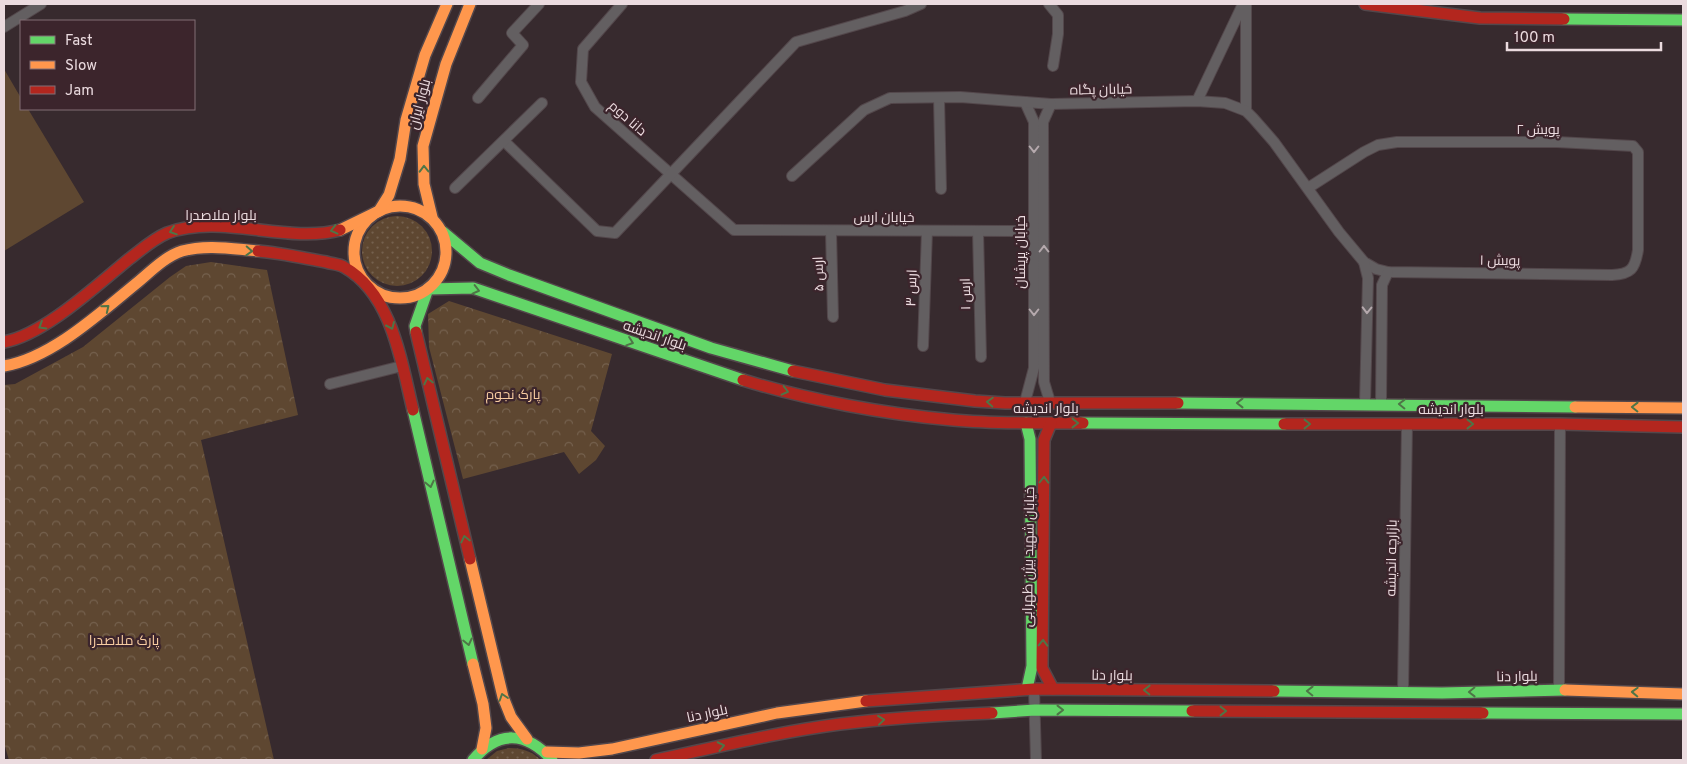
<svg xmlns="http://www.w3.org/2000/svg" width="1687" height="764" font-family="Overpass,Cairo,sans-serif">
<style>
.grass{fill:url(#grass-dots)}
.park{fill:url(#park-crowns)}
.pitch{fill:#5e4731}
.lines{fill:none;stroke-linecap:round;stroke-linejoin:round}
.street-casing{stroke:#53474b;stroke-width:12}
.fast-casing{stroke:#53474b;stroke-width:14}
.slow-casing{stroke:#53474b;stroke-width:14}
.jam-casing{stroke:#53474b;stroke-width:14}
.street{stroke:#635f61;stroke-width:10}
.fast{stroke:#63d668;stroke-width:11}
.slow{stroke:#ff974d;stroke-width:11}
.jam{stroke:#b3261e;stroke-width:11}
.oneway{stroke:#b5a9ad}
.oneway2{stroke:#4e7547}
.labels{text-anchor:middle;stroke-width:4.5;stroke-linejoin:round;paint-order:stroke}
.street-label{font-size:14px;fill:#ebdbdf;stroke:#3c252c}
.park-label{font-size:14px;fill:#f8cca1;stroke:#3c252c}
</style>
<defs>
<pattern id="grass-dots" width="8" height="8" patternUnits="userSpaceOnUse" patternTransform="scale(1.25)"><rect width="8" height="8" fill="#5e4731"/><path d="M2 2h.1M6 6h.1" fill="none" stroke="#75614e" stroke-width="1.8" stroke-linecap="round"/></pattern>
<pattern id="park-crowns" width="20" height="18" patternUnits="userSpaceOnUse" patternTransform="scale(1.25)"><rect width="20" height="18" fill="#5e4731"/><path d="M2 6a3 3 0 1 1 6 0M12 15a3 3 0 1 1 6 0" fill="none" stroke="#75614e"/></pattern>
</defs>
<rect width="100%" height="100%" fill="#372a2e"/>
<g class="grass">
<circle cx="397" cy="251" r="35"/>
<path d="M509 748C522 748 531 751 541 760H486L497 751Z"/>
</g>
<g class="park">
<polygon points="211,262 267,270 298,415 201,440 274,760 9,760 4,743 4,385 15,384 83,347 170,277 186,266"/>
<polygon points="449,301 612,354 591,431 605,446 596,460 579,474 564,452 463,479 429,347 428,314"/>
</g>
<polygon class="pitch" points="4,69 21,98 21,109 28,109 84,202 4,251"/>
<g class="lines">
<g class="street-casing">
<g id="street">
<polyline points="622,4 583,49 581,82 595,107 734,230 1034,231"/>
<polyline points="1049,4 1058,15 1058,34 1053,66"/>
<polyline points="4,27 41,4"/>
<polyline points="478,98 523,45 512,33 539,4"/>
<polyline points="939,98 941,189"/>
<polyline points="1197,101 1243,4"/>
<polyline points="1025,102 1034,122 1034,368 1025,402"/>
<polyline points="1246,111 1246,4"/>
<polyline points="504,141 597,231 615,233 796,42 905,11 921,4"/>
<path d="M792 176 864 110 890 98 960 97 1051 104 1197 101 1225 103 1246 111 1253 118 1274 142 1339 232 1364 262 1376 269 1388 272 1612 275C1631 274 1635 269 1638 250V152L1633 146 1557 142H1397L1378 145 1364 152 1308 188"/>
<polyline points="455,188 542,103"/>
<polyline points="831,231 833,317"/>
<polyline points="978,231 981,357"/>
<polyline points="1364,262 1368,278 1365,403"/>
<polyline points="923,346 927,231"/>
<polyline points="330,384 402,366"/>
<polyline points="1050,402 1044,382 1043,122 1051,104"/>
<polyline points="1381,404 1382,285 1388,272"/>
<polyline points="1034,689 1036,760"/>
<polyline points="1559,690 1560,424"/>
<polyline points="1403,692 1407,424"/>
</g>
</g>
<g class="fast-casing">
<g id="fast">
<polyline points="1564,19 1683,20"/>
<polyline points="443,232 480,263 509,275 711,348 793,371"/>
<polyline points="416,332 415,326 428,289 473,288 743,380"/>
<polyline points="1178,403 1575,407"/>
<polyline points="413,410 473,664"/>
<polyline points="1026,423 1030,439 1032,666 1027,689"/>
<polyline points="1083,423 1284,424"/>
<polyline points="1274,691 1442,693 1565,690"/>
<polyline points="992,713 1035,710 1192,711"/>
<polyline points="1483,713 1683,714"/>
<path d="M473 760C498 730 526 731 552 760"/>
</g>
</g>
<g class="slow-casing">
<g id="slow">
<circle cx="400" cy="252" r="46"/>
<polyline points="432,217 424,184 423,146 446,64 470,4"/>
<polyline points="340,230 379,211 389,195 400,159 406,120 425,55 447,4"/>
<path d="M4 366C52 358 101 312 138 282 151 271 166 256 182 251 207 244 233 249 258 251"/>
<polyline points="1575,407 1683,408"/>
<polyline points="470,559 503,697 511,717 527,739"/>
<polyline points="473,664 483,704 486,728 482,749"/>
<polyline points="1565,690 1683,694"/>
<polyline points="547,752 579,753 612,749 777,713 866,701"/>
</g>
</g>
<g class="jam-casing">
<g id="jam">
<polyline points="1365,4 1480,18 1564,19"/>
<path d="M258 251C281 253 303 258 326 262 332 264 339 264 344 267 392 294 401 361 413 410"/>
<polyline points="416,332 470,559"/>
<path d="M4 342C44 335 97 285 129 259 141 250 153 239 167 233 221 213 286 244 340 230"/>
<polyline points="793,371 885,390 975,401 1005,403 1178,403"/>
<path d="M743 380C808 400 885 414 953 420 996 424 1040 423 1083 423"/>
<polyline points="1051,423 1044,440 1042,668 1053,689"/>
<polyline points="1284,424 1560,424 1683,427"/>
<polyline points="866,701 1034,689 1274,691"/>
<polyline points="1192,711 1483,713"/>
<path d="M656 760C717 747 778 732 840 724 890 718 941 715 992 713"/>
</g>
</g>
<use href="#street" class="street"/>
<use href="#fast" class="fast"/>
<use href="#slow" class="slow"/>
<use href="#jam" class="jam"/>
</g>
<defs><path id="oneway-chevron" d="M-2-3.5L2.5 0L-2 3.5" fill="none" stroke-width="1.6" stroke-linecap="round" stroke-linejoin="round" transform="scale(1.25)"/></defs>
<g class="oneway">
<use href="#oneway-chevron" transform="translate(1034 149) rotate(90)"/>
<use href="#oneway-chevron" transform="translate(1044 249) rotate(-90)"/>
<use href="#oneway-chevron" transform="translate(1367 310) rotate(91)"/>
<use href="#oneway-chevron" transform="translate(1034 312) rotate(90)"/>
</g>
<g class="oneway2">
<use href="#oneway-chevron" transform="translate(424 169) rotate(-91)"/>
<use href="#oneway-chevron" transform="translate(334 230) rotate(166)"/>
<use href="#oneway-chevron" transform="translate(173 231) rotate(161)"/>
<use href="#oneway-chevron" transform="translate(249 251) rotate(3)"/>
<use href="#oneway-chevron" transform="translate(476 290) rotate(14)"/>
<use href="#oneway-chevron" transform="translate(106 308) rotate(-39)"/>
<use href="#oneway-chevron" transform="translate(42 326) rotate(149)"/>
<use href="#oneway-chevron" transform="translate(391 326) rotate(66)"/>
<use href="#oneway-chevron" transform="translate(630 342) rotate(19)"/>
<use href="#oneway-chevron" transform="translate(428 381) rotate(-103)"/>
<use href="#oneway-chevron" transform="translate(785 391) rotate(14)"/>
<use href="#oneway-chevron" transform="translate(990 402) rotate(-177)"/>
<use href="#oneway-chevron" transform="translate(1240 403) rotate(-180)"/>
<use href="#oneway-chevron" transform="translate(1402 404) rotate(-179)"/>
<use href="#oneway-chevron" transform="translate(1635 407) rotate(-179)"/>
<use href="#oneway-chevron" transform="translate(1075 423)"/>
<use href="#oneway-chevron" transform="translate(1307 424)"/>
<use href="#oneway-chevron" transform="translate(1470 424)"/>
<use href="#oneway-chevron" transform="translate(1044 480) rotate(-89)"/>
<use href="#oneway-chevron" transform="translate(430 484) rotate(77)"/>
<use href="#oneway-chevron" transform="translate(465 539) rotate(-103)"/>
<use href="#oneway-chevron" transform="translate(468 642) rotate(77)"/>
<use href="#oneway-chevron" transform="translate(1043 643) rotate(-89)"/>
<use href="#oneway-chevron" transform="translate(1147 690) rotate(-179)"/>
<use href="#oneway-chevron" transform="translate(1310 691) rotate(-179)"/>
<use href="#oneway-chevron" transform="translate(1472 692) rotate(179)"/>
<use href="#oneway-chevron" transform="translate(1635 692) rotate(-178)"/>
<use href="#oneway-chevron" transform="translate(503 697) rotate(-108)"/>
<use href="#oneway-chevron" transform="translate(1060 710)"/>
<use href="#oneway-chevron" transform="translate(1223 711)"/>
<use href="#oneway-chevron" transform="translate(881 720) rotate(-6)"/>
<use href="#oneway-chevron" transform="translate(721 746) rotate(-12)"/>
</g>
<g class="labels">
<g class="street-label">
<text transform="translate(1101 89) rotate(-1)" y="5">خیابان پگاه</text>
<text transform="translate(419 104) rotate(-75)" y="5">بلوار ایران</text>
<text transform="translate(628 118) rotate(41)" y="5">دانا دوم</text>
<text x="1538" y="134">پویش ۲</text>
<text x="221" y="220">بلوار ملاصدرا</text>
<text x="884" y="222">خیابان ارس</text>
<text transform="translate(1020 252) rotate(-90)" y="5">خیابان پریشان</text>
<text transform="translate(1500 260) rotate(1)" y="5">پویش ۱</text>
<text transform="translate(818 274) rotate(-92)" y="5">ارس ۵</text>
<text transform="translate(911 288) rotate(-88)" y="5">ارس ۳</text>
<text transform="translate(965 294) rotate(-91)" y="5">ارس ۱</text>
<text transform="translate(655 335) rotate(19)" y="5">بلوار اندیشه</text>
<text x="1046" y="413">بلوار اندیشه</text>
<text x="1451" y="414">بلوار اندیشه</text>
<text transform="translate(1028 557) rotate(-89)" y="5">خیابان شهید بیژن ظهرابی</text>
<text transform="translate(1391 558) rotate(-89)" y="5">بازارچه اندیشه</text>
<text transform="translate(1112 675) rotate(1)" y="5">بلوار دنا</text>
<text transform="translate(1517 676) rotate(-1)" y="5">بلوار دنا</text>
<text transform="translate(707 713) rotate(-12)" y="5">بلوار دنا</text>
</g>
<g class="park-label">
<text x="513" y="399">پارک نجوم</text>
<text x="124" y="645">پارک ملاصدرا</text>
</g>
</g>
<rect width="1687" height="764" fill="none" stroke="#ebdbdf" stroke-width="10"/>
<rect x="20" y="20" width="175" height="90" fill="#3c252c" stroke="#826e74"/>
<rect x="30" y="36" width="25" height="8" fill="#63d668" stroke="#826e74"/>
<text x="65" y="45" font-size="15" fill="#ebdbdf">Fast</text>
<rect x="30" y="61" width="25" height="8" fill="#ff974d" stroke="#826e74"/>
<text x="65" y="70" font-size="15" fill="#ebdbdf">Slow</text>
<rect x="30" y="86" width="25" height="8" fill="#b3261e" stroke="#826e74"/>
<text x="65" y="95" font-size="15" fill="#ebdbdf">Jam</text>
<path d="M1507 42v8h154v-8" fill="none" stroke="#ebdbdf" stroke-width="2.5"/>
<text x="1514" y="42" font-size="15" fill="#ebdbdf" stroke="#3c252c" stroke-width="4" paint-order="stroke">100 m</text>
</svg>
